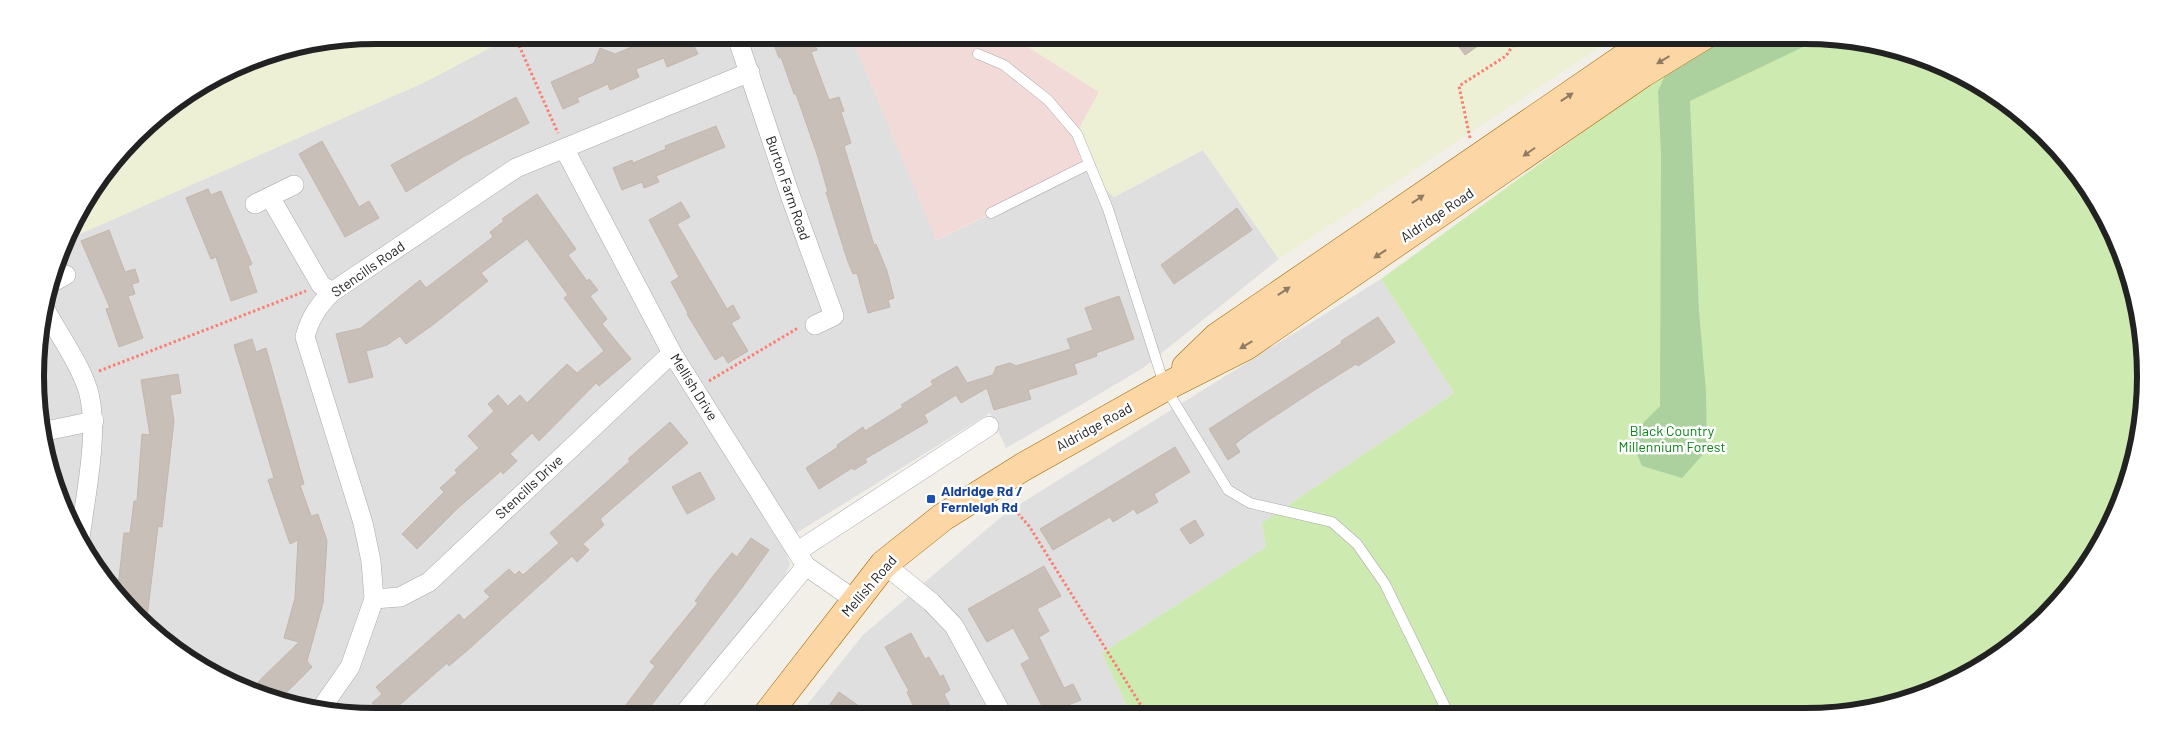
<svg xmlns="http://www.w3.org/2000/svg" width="2181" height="752" font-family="Barlow,sans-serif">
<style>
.residential{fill:#e0dfdf}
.commercial{fill:#f2dad9}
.farmland{fill:#eef0d5}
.grass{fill:#cdebb0}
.forest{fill:#add19e}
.building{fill:#c7bfb8;stroke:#c4b6ab}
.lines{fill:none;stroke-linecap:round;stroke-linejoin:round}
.service-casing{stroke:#a9a9a9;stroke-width:11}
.minor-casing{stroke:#a9a9a9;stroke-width:20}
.primary-casing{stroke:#a06b00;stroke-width:29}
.path{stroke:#fa8072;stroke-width:3;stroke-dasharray:2.5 2.5;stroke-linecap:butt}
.service{stroke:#fff;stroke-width:10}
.minor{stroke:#fff;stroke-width:19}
.primary{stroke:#fcd6a4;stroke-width:28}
.oneway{fill:#8f7c63}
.transit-dot{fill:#1a4fb4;stroke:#fff;stroke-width:2}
.labels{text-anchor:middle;stroke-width:5;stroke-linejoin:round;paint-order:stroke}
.street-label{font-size:14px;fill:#222;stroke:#fff}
.park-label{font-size:14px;fill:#0c8416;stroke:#fff}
.transit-label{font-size:14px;font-weight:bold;fill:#164399;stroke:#fff;text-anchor:start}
.rim{fill:none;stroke:#222;stroke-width:6}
</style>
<rect width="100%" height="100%" fill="#f2efe9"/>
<g class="residential">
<polygon points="852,39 937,240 1084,169 1114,197 1203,150 1279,259 1143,368 1079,406 1006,448 990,413 782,542 790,564 782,583 673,716 376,717 288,705 186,659 135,617 93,566 47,464 36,399 38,332 66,240 423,83 503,41"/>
<polygon points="1381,279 1454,393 1262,523 1266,547 1102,653 1132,716 798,716 863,635 1007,512"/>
</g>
<polygon class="commercial" points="1014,38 1099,92 1075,136 1084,169 936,240 852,39"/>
<g class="farmland">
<polygon points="1617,36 1279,259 1203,150 1114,197 1084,169 1075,136 1099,92 1014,38"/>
<polygon points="503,41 423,83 66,240 70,225 106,168 151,120 246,61 310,42"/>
</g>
<polygon class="grass" points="1726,35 1805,35 1893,47 1956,70 2012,105 2061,151 2100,205 2128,266 2143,331 2145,398 2134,464 2100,547 2030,632 1956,682 1849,714 1132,716 1102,653 1266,547 1262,523 1454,393 1381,279 1667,71"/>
<polygon class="forest" points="1726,35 1805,35 1824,37 1690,101 1699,311 1706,391 1707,450 1682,478 1642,466 1633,445 1644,422 1660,406 1661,154 1658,91 1667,71"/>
<g class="building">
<polygon points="1466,36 1492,36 1465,55 1452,37"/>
<polygon points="772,39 812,39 817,50 811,52 829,100 839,97 844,111 841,112 851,143 844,146 874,245 876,244 887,271 894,298 888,300 890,307 868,313 857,273 853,274 847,259 826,192 828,192 817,154 796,94 794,94 781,57 779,58"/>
<polygon points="648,40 691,40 698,54 667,67 664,58 636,69 639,77 610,90 608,84 577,98 579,102 563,109 551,82 594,63 600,48 615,54"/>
<polygon points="516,97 529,123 463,157 406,192 391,165"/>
<polygon points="716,126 725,147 656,176 659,182 644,188 642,182 622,190 613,168 632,160 633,163 666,149 665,146"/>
<polygon points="322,141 359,207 369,201 379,218 345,237 299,154"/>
<polygon points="208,189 211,195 221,191 252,264 248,266 257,292 231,301 216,257 211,259 186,198"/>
<polygon points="537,194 576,249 568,255 587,281 589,279 598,290 590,296 607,319 602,324 631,359 599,386 596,383 539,441 532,433 510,454 517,461 503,474 501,471 458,508 417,549 402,534 444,492 440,488 457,473 455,470 479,448 468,436 494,411 488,404 498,395 508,406 520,395 527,403 567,364 577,373 604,351 564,298 568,295 527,239 481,273 488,281 434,324 406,344 400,336 387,345 366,351 373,377 349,383 336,334 361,328 420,280 426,288 493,237 490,232 504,221 502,219"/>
<polygon points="681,202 690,217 677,224 727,309 733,305 740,318 731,323 748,351 728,363 723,355 715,360 687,314 688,313 671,282 679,277 649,220"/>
<polygon points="1237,208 1252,230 1174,284 1161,265"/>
<polygon points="109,230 125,272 135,269 139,282 132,284 135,294 128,296 143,338 119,347 106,309 110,308 81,241"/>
<polygon points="1119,296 1134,339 1096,353 1097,356 1074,364 1077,374 1028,390 1031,399 994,410 987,388 961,403 956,395 924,415 928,422 865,459 867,462 854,470 852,468 819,489 806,468 838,447 837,445 863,427 865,431 903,407 901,405 933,385 931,381 957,366 967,383 993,375 996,367 1010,363 1016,366 1071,349 1067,339 1093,330 1085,308"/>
<polygon points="1378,317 1395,342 1358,366 1356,364 1313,391 1248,434 1235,444 1240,452 1228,460 1209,429 1342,343 1341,341"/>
<polygon points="252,339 256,352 266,348 304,484 300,485 311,516 318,514 327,541 323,603 307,661 312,667 278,701 258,682 299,642 284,638 295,598 298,540 290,544 268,480 274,478 234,345"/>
<polygon points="178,374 181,393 170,395 174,421 162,527 158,526 146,626 135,617 117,596 124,533 130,533 134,501 137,501 142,434 150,435 141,380"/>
<polygon points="670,422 688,443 600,519 604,525 583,544 589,550 577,562 572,556 469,649 449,666 447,663 386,717 372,703 382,694 376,687 459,614 464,620 490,597 484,591 509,569 515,575 519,571 523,575 559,543 550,533 630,461 628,459"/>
<polygon points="1175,447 1190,472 1154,494 1158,502 1137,514 1134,509 1113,522 1110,517 1053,550 1040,529"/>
<polygon points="700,472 715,499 687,514 672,487"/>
<polygon points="1195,520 1204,535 1190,544 1180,529"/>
<polygon points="751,538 769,550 741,589 643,716 617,717 655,666 650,662 698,603 695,601 713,576 732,553 737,557"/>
<polygon points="1044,566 1061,596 1037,609 1049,631 1039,637 1064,688 1073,684 1081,700 1068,705 1073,716 1047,716 1021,664 1030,659 1013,628 987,642 968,609"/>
<polygon points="911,633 925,659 929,657 940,677 943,675 950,690 944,694 955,716 918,716 907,692 909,691 885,647"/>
<polygon points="839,692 873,716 822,716"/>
</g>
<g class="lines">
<g class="service-casing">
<g id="service">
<polyline points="978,54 1004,65 1048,100 1077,134 1108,209 1165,387 1228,490 1250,503 1332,522 1357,544 1385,584 1449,715"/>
<polyline points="991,213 1089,164"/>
</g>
</g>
<g class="minor-casing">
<g id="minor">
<polyline points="738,40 790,195 834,316 815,325"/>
<polyline points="565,150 672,353 806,566 855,600"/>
<polyline points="270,197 321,285 332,292"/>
<polyline points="255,204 294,185"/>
<polyline points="53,282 66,275"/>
<path d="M45 309C59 335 79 362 88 390 100 431 85 496 80 539"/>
<polyline points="41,432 94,421"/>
<polyline points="798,551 989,426"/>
<polyline points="884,564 931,602 954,626 1003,716"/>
<polyline points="374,599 400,597 429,582 672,353"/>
<path d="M320 710 350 667 374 599 371 561 363 523 305 337C310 318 318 306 332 292L516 168 750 72"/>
<polyline points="682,716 806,566"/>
</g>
</g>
<g class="primary-casing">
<g id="primary">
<polyline points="1186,367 1217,337 1656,36"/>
<polyline points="766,716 884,564 943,517 1023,467 1165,387 1246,346 1643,73 1705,35"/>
</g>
</g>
<g class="path">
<polyline points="517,41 558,133"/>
<polyline points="1470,138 1459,86 1506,56 1519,36"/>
<polyline points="99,371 306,291"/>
<polyline points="709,381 798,328"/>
<polyline points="1008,502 1029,526 1147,715"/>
</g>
<use href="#service" class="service"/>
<use href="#minor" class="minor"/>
<use href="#primary" class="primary"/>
</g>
<defs><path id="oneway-solid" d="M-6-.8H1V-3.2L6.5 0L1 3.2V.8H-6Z" transform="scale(1.25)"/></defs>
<g class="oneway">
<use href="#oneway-solid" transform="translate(1663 60) rotate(149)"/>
<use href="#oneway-solid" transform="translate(1567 97) rotate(-34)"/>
<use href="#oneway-solid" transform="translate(1529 152) rotate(145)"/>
<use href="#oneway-solid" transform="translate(1418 199) rotate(-34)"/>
<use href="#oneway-solid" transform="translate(1380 254) rotate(146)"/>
<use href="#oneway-solid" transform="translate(1284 291) rotate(-34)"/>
<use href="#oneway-solid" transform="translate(1246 345) rotate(149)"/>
</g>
<rect class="transit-dot" x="926" y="494" width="10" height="10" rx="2.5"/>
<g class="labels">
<g class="street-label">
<text transform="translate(788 188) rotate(71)" y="5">Burton Farm Road</text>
<text transform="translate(1437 215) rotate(-34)" y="5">Aldridge Road</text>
<text transform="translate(368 269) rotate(-35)" y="5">Stencills Road</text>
<text transform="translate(694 387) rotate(58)" y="5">Mellish Drive</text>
<text transform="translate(1094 427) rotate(-29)" y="5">Aldridge Road</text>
<text transform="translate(529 487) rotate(-43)" y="5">Stencills Drive</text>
<text transform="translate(869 586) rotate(-49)" y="5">Mellish Road</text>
</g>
<g class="park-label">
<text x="1672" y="436">Black Country<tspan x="1672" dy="16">Millennium Forest</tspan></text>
</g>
<g class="transit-label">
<text x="941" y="496">Aldridge Rd /<tspan x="941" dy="16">Fernleigh Rd</tspan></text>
</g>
</g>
<path d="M0 0H2181V752H0ZM376 44H1805A332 332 0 0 1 2137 376V376A332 332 0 0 1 1805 708H376A332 332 0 0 1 44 376V376A332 332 0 0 1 376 44Z" fill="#fff" fill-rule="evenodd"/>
<path class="rim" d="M376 44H1805A332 332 0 0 1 2137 376V376A332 332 0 0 1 1805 708H376A332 332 0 0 1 44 376V376A332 332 0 0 1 376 44Z"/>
</svg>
